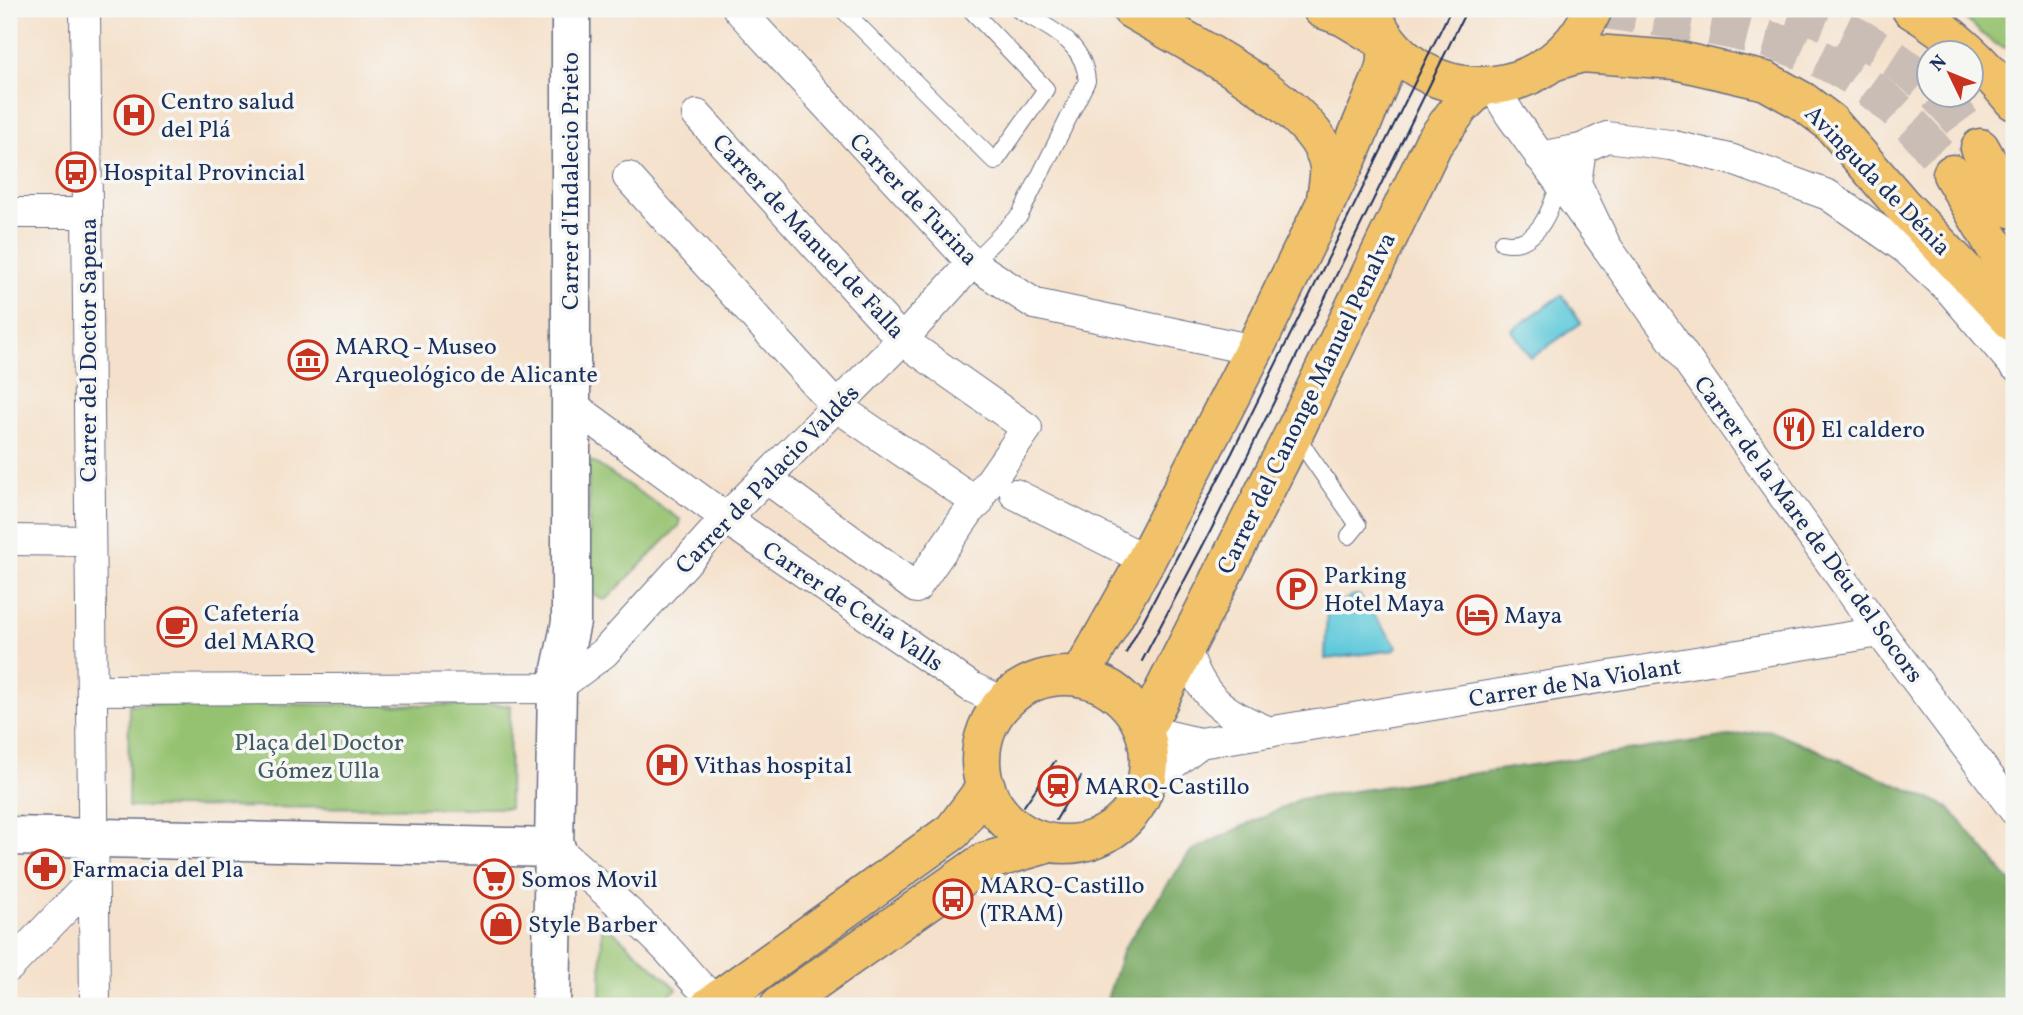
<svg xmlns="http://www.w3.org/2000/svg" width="2023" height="1015" font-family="Vollkorn,serif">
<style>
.green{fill:#95c270;stroke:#587867;stroke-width:2}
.forest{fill:#78a862;stroke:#4a6c60;stroke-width:2}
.water{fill:#5fc9da;stroke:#3d7c9c;stroke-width:2}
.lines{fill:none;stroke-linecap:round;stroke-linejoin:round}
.primary-tunnel{stroke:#c9bdb5;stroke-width:38;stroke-dasharray:38 19;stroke-linecap:butt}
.service-casing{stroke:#676d84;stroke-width:18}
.minor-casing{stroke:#676d84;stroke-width:32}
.tertiary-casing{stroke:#676d84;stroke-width:41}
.primary-casing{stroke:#676d84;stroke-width:41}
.service{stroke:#fff;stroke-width:16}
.minor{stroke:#fff;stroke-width:30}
.tertiary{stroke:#fff;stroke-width:38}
.primary{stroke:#f2c26a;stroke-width:38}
.tram{stroke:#1b2f5e;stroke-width:2}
.labels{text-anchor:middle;stroke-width:7;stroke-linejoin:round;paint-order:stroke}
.poi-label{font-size:24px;fill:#1b2f5e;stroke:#f6f6f2;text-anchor:start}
.street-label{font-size:24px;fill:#1b2f5e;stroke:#f6f6f2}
.park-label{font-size:24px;fill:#405b63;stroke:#f6f6f2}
</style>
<rect width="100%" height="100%" fill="#f6f6f2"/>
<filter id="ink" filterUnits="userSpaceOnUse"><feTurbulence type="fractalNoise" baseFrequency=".0143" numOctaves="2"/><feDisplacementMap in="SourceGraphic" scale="14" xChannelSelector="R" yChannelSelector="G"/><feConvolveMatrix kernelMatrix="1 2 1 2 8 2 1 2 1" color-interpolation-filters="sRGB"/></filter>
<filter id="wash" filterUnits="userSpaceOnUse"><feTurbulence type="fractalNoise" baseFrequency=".00686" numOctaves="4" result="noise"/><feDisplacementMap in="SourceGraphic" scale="28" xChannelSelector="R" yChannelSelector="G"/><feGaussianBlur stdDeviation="1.57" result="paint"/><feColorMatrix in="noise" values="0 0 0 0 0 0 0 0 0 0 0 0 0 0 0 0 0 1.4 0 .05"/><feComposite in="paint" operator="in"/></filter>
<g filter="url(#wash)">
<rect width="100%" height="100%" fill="#f5e1cb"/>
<g class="green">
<polygon points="1954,9 2014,9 2014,51 1993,43"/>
<polygon points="592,461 681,520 679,526 608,598 603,600 590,592 588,466"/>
<polygon points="129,704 510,705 509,808 128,807"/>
<polygon points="602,921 677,989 656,1006 601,1006"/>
</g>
<polygon class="forest" points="1770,730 1949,807 2014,886 2014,1006 1105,1006 1123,949 1191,851 1300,799"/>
<g class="water">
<polygon points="1562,295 1581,323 1531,358 1512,330"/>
<polygon points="1354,595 1359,595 1397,646 1395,650 1325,659 1327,610"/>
</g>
</g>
<g filter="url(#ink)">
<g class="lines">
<g class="primary-tunnel">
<path d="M1598 9C1752 32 1854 37 1952 174"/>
<path d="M1791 9C1841 25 1889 51 1928 86"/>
<polyline points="1937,94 1954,112 1980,148"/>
</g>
<g class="service-casing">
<g id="service">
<polyline points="842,9 995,162 1046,89 970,9"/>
<path d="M1502 242C1537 250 1551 210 1559 183"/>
<path d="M972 263 1020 215 1087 81C1084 40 1049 29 1017 9"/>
<polyline points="1296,436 1358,525 1349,536"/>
</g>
</g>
<g class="minor-casing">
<g id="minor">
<polyline points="85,9 95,1006"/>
<polyline points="738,9 972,263 1035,304 1254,350"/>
<polyline points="1493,86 1511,116 1606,246 1576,183 1581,149"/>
<polyline points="697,115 902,340 1027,428 916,588 766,478"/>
<polyline points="1540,157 1581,149 1607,137 1670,145 1730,159 1828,195 1906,249 1949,289 2014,365"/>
<polyline points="628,177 836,406 978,503"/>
<polyline points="9,213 87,213"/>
<polyline points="1606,246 1880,632 2014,810"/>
<polyline points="571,404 745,532 971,687 1004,702"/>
<polyline points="1015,494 1146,560"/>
<polyline points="9,540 90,541"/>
<path d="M1186 647C1199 697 1224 714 1270 732"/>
<polyline points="92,690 557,688 604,653 727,517 902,340 972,263"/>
<polyline points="1144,730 1200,743 1880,632"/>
<polyline points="1145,786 1200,743"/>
<path d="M556 848C592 880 631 912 665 947 687 969 701 997 733 1006"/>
<polyline points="9,967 92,881"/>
</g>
</g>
<g class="tertiary-casing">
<g id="tertiary">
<polyline points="9,836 556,848"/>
<polyline points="551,1006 557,688 571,622 571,9"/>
</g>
</g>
<g class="primary-casing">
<g id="primary">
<path d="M1131 9C1180 39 1322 106 1329 167 1330 177 1327 189 1326 199"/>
<polyline points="1322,9 1344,17 1389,44"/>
<path d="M1370 9C1411 113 1550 110 1593 9"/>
<path d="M1911 9C1953 34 1983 64 2014 101"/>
<polyline points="1555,61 1582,53 1675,60 1766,81 1802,101 1830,122 1900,203 2014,323"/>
<polyline points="1980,148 2014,209"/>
<polyline points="1952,174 2014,279"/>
<circle cx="1065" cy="760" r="84"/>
<polyline points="1080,677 1146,560 1254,350 1349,155 1383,74 1390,45"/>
<polyline points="1144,730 1294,433 1433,144 1460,107 1482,86"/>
<polyline points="710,1006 953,831 986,787"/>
<polyline points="779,1006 984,862 1050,843"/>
</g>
</g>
<use href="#service" class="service"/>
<use href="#minor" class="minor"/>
<use href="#tertiary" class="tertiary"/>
<use href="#primary" class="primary"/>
<g class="tram">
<polyline points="1126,653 1232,453 1451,9"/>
<polyline points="1142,661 1211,530 1467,9"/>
<polyline points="1024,806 1055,761"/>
<polyline points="1056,820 1081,777"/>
</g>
</g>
</g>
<defs>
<g id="hospital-ring" transform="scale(2.0125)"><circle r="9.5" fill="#f6f6f2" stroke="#c8321e" stroke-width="1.5"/><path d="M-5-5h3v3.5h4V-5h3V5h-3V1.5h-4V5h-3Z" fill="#c8321e"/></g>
<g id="bus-ring" transform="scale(2.0125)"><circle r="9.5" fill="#f6f6f2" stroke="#c8321e" stroke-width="1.5"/><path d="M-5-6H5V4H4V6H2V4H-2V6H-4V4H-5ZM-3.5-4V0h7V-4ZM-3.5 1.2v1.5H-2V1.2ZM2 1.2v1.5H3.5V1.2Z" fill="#c8321e"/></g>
<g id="museum-ring" transform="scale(2.0125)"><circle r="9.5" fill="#f6f6f2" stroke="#c8321e" stroke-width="1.5"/><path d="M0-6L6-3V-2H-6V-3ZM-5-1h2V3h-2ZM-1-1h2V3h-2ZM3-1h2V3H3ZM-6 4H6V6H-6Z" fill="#c8321e"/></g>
<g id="restaurant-ring" transform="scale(2.0125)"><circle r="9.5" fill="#f6f6f2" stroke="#c8321e" stroke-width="1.5"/><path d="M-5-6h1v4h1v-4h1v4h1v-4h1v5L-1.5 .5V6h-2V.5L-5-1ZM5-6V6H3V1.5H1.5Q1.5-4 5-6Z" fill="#c8321e"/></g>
<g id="parking-ring" transform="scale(2.0125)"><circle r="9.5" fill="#f6f6f2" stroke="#c8321e" stroke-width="1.5"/><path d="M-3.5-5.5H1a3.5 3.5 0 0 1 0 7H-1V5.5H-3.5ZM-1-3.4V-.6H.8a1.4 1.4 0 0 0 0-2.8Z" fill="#c8321e"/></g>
<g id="hotel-ring" transform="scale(2.0125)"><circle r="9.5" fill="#f6f6f2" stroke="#c8321e" stroke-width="1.5"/><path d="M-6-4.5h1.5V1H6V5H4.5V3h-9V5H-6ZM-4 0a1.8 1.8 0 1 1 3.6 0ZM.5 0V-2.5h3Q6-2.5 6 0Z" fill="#c8321e"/></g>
<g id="cafe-ring" transform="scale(2.0125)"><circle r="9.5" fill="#f6f6f2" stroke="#c8321e" stroke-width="1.5"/><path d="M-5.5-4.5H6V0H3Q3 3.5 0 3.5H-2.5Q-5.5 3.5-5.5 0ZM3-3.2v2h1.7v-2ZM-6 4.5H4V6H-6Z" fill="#c8321e"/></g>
<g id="station-ring" transform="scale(2.0125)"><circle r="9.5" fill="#f6f6f2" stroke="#c8321e" stroke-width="1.5"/><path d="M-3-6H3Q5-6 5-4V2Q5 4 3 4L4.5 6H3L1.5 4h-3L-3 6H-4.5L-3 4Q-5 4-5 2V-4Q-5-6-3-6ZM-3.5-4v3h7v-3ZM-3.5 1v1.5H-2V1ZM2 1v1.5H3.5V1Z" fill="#c8321e"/></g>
<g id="pharmacy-ring" transform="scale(2.0125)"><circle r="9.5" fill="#f6f6f2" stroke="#c8321e" stroke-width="1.5"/><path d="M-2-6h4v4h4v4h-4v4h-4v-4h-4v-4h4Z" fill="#c8321e"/></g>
<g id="supermarket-ring" transform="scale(2.0125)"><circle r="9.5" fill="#f6f6f2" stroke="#c8321e" stroke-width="1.5"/><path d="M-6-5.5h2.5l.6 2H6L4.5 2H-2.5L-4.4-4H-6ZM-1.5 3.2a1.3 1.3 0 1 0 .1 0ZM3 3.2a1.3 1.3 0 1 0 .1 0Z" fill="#c8321e"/></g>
<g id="shop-ring" transform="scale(2.0125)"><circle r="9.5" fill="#f6f6f2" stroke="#c8321e" stroke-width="1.5"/><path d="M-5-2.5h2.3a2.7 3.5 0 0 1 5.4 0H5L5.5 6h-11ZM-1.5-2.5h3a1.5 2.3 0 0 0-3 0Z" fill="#c8321e"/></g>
</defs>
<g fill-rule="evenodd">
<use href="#hospital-ring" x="134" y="115"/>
<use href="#bus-ring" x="76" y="172"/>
<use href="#museum-ring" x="308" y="360"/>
<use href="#restaurant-ring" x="1794" y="429"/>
<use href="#parking-ring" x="1297" y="589"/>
<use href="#hotel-ring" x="1477" y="615"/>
<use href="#cafe-ring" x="177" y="627"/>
<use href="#hospital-ring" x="667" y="765"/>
<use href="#station-ring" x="1058" y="786"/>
<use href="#pharmacy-ring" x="45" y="869"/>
<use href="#supermarket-ring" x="494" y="879"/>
<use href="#bus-ring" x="953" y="899"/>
<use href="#shop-ring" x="501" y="924"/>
</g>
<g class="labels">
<g class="poi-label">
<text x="161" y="109">Centro salud<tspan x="161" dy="28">del Plá</tspan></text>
<text x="103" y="180">Hospital Provincial</text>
<text x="335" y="354">MARQ - Museo<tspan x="335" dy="28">Arqueológico de Alicante</tspan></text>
<text x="1821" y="437">El caldero</text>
<text x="1324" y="583">Parking<tspan x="1324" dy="28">Hotel Maya</tspan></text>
<text x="204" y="621">Cafetería<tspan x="204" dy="28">del MARQ</tspan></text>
<text x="1504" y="623">Maya</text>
<text x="694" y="773">Vithas hospital</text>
<text x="1085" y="794">MARQ-Castillo</text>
<text x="72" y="877">Farmacia del Pla</text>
<text x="521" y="887">Somos Movil</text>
<text x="980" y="893">MARQ-Castillo<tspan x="980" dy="28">(TRAM)</tspan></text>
<text x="528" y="932">Style Barber</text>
</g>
<g class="street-label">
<text transform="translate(1878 180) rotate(46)" y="8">Avinguda de Dénia</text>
<text transform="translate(570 181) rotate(-90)" y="8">Carrer d'Indalecio Prieto</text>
<text transform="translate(914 199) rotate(46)" y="8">Carrer de Turina</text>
<text transform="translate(809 236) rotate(47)" y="8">Carrer de Manuel de Falla</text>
<text transform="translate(88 350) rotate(-90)" y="8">Carrer del Doctor Sapena</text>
<text transform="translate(1306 403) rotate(-64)" y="8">Carrer del Canonge Manuel Penalva</text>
<text transform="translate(767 479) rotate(-46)" y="8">Carrer de Palacio Valdés</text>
<text transform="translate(1809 529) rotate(54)" y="8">Carrer de la Mare de Déu del Socors</text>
<text transform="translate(853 606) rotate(34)" y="8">Carrer de Celia Valls</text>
<text transform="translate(1575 682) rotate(-9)" y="8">Carrer de Na Violant</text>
</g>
<g class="park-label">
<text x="319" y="750">Plaça del Doctor<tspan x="319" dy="28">Gómez Ulla</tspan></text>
</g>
</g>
<rect width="2023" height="1015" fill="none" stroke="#f6f6f2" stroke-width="35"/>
<g transform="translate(1950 74) rotate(313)"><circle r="33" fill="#f6f6f2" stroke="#9ea6b7" stroke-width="2"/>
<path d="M0-5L12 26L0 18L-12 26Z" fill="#c8321e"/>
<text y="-10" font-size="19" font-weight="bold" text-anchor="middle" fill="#1b2f5e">N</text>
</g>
</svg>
